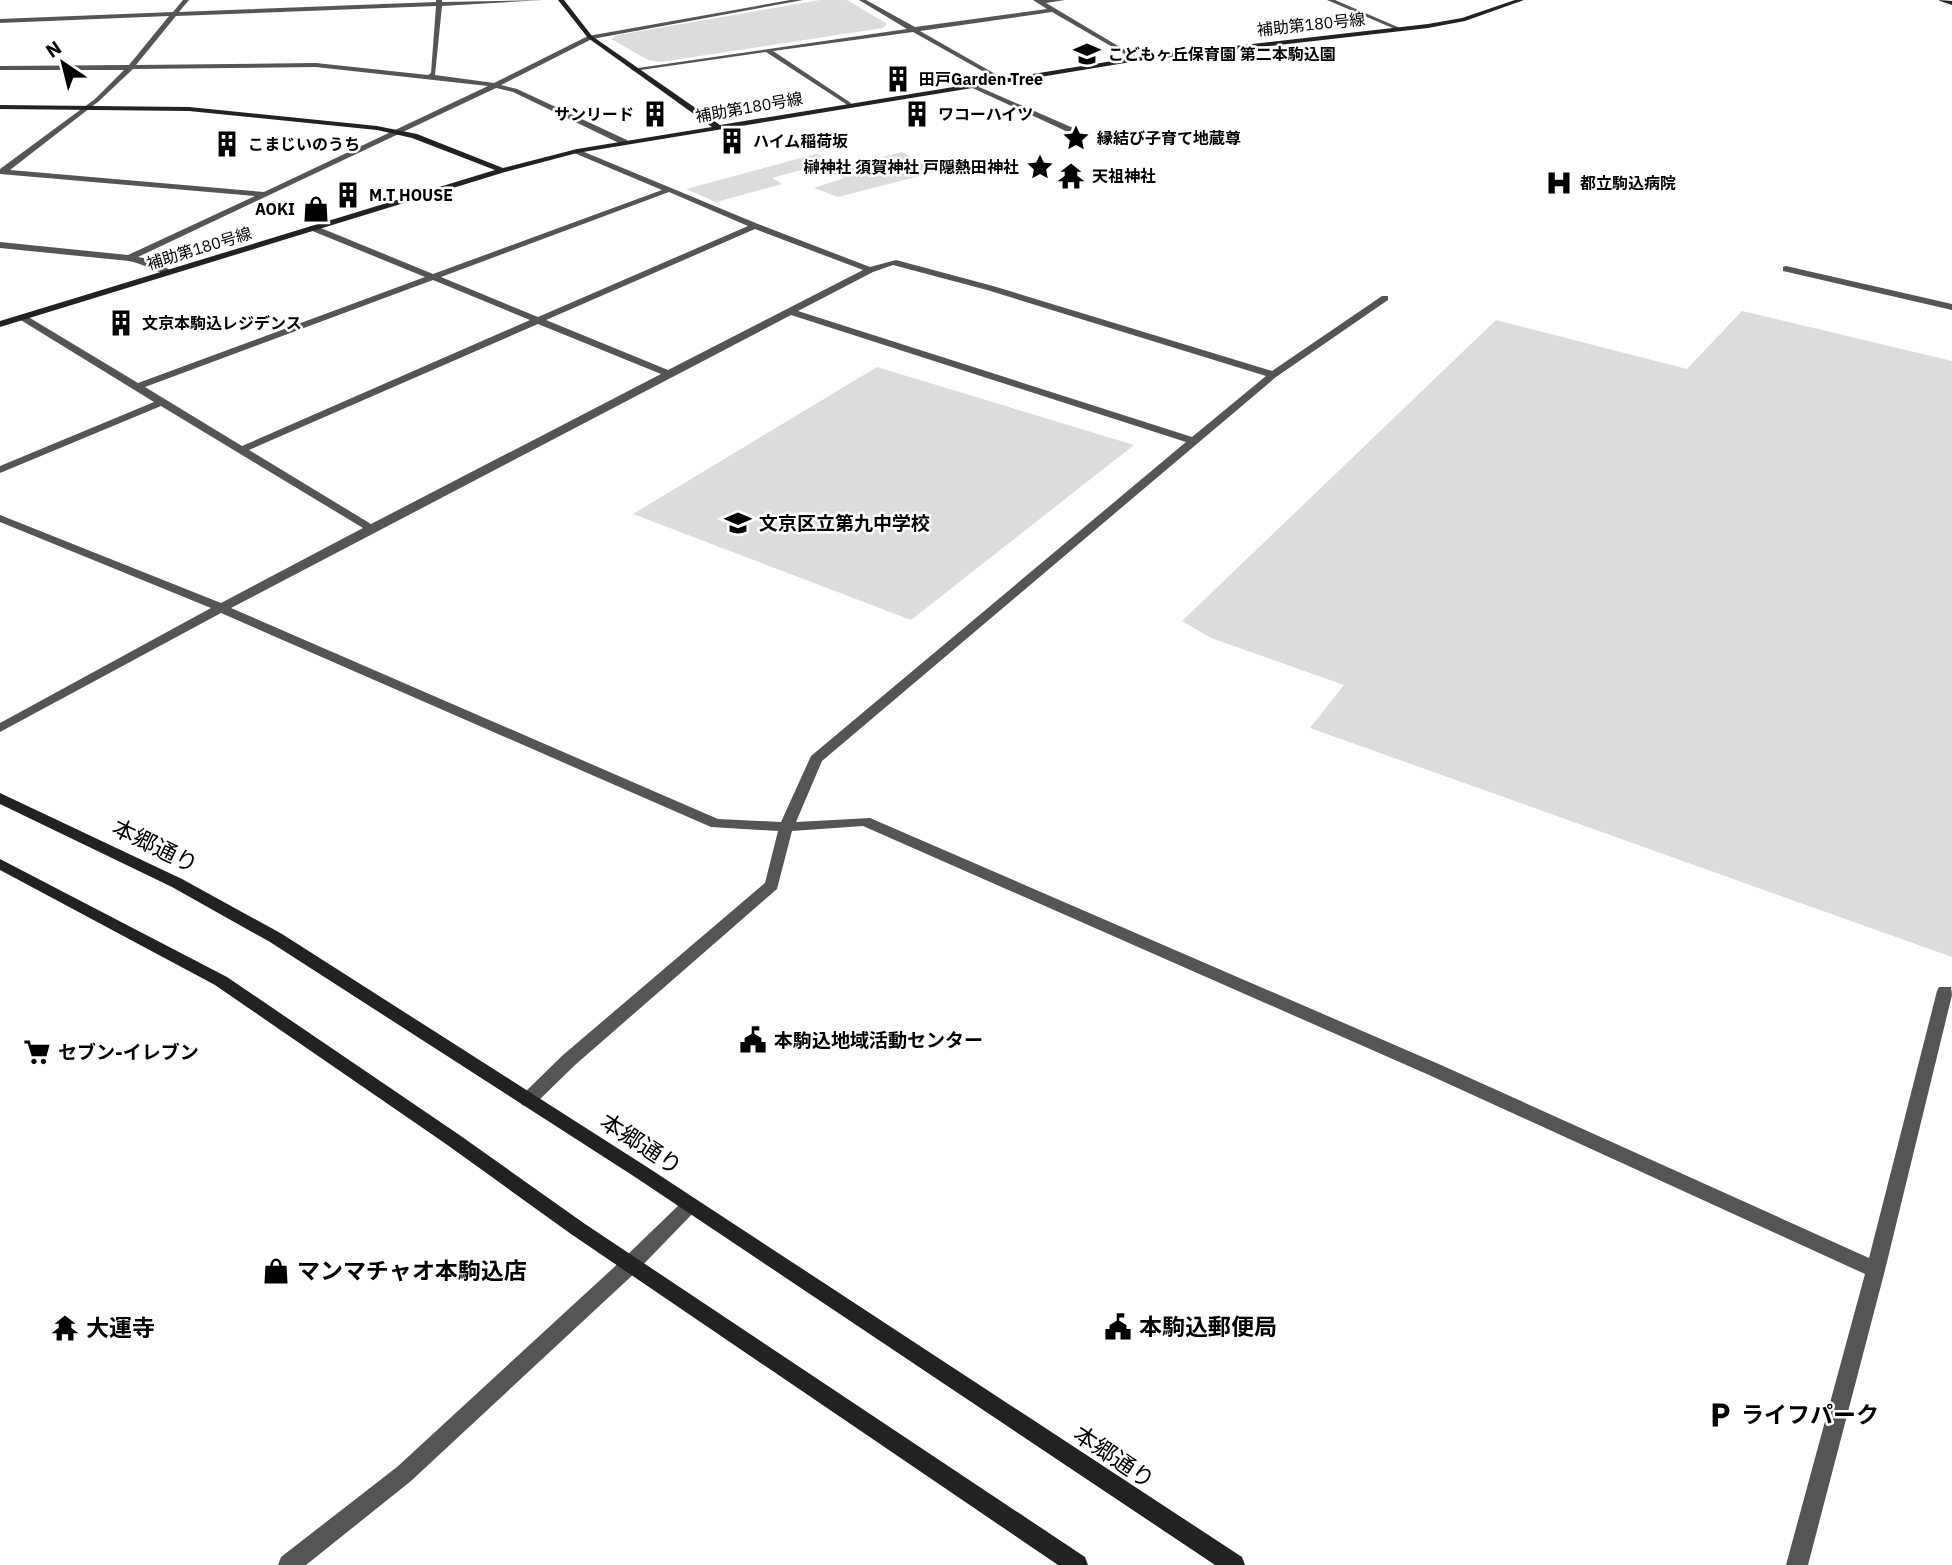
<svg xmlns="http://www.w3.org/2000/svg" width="1952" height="1565" font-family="'IBM Plex Sans','Noto Sans JP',sans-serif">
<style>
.green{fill:#dcdcdc}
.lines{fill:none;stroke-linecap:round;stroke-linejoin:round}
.street{fill:#555;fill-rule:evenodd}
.secondary{fill:#222;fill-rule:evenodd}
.labels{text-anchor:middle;stroke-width:5;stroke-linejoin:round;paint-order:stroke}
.far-street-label{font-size:16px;fill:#000;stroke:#fff}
.far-poi-label{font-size:16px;font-weight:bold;fill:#000;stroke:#fff;text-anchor:start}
.poi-label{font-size:19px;font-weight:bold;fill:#000;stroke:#fff;text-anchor:start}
.near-street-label{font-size:23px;fill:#000;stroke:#fff}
.near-poi-label{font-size:23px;font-weight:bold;fill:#000;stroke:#fff;text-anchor:start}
</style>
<rect width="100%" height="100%" fill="#fff"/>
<g class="green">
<polygon points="820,0 847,0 887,24 883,28 660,62 648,60 611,39 618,35"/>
<polygon points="902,152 939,171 838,197 814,188 844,178 812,167 772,178 782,184 716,202 686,189 816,154 847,166"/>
<polygon points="1742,311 1952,361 1952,957 1310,728 1344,685 1211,638 1182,621 1496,320 1687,369"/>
<polygon points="877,367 1134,445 911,620 633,514"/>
</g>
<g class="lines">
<g class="street">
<path d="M183 0H189L179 12 436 2V0H442V2L543 0 442 6 435 75 494 83 588 36 790 0H803L592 39 501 85 517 89 627 140V144H621L513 92 496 88 138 257 149 259 170 270V274C158 274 143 263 129 261L0 248V242L128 255 255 196 0 174V169L95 99 124 70H0V66L129 65 169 16 0 23V19L173 12ZM436 6 431 73 428 75 316 63 136 65 176 16ZM316 67 488 86 264 192 10 170 99 101 133 69Z"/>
<polygon points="859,0 866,0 915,27 1047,9 1033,0 1065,0 1046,3 1140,59 1135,60 1052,12 920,31 1004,79 1002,82 913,32 773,51 851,103 849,106 766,52 634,71 631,69 907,29"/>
<polygon points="1327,0 1335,0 1400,28 1395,29"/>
<polygon points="970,83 1087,134 1088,136 1081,138 968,86"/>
<path d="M577 149 758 224 870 267 896 260 993 286 1272 371 1382 296H1388V300L1276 377 822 761 796 822 870 818 1441 1065 1869 1258 1937 991 1939 987H1951L1952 995 1885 1270 1808 1565H1786L1865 1274 1429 1075 863 826 792 831 777 889 575 1065 534 1105 528 1107 522 1105 519 1100 522 1095 563 1055 765 883 778 831 711 827 221 613 0 732V723L211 608 0 522V515L221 603 363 528 161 406 0 473V466L154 402 19 319V315H25L138 383 425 277 310 230V226H316L433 274 662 190 574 153 573 151ZM669 192 748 226 538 317 441 277ZM755 229 863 270 668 370 546 320ZM893 265 987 290 1266 376 1192 437 798 311 873 272ZM433 280 530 320 242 446 145 387ZM791 315 1186 442 811 756 781 822 718 819 231 608ZM538 324 661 374 371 524 249 450Z"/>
<polygon points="1786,266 1952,304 1952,310 1783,271 1783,267"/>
<polygon points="690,1197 696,1200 699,1205 696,1210 637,1271 411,1481 306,1565 278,1565 281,1557 397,1467 623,1259 684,1200"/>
</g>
<g class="secondary">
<polygon points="558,0 564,0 592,36 720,125 1137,57 1428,24 1462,18 1515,0 1524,0 1465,21 1428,28 1137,61 577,153 505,172 0,327 0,321 495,170 412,138 377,130 189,111 0,109 0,105 189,107 377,126 417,134 503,168 577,149 712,127 588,38"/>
<polygon points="1939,0 1952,1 1952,5 1940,1"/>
<polygon points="0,793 182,879 282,934 647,1167 1242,1557 1245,1565 1215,1565 635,1177 270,942 172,887 0,804"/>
<polygon points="0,859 227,977 458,1134 585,1224 1085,1557 1088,1565 1058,1565 571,1234 446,1144 215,985 0,870"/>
</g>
</g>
<defs>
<g id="school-bare" transform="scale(2.1)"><path d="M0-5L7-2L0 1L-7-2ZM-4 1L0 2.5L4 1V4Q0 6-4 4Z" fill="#000" stroke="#fff" stroke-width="2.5" paint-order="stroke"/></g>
<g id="building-bare" transform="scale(2.1)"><path d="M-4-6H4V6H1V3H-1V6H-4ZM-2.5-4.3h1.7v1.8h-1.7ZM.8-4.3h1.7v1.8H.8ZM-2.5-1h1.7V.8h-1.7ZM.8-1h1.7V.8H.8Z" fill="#000" stroke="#fff" stroke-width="2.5" paint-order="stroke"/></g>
<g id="sight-bare" transform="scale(2.1)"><path d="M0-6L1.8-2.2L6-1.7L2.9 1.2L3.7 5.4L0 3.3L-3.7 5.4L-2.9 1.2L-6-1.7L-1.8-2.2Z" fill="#000" stroke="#fff" stroke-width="2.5" paint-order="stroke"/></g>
<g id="temple-bare" transform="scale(2.1)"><path d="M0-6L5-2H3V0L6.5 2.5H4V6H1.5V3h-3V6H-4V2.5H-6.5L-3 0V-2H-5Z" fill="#000" stroke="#fff" stroke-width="2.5" paint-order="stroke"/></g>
<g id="hospital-bare" transform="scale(2.1)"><path d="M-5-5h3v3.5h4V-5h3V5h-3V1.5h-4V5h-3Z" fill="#000" stroke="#fff" stroke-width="2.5" paint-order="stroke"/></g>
<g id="shop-bare" transform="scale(2.1)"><path d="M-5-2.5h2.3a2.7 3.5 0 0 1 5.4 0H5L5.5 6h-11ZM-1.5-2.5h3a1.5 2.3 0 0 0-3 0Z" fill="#000" stroke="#fff" stroke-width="2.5" paint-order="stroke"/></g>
<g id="civic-bare" transform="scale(2.1)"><path d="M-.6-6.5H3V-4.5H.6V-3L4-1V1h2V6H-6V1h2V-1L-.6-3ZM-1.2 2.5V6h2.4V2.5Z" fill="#000" stroke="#fff" stroke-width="2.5" paint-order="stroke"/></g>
<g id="supermarket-bare" transform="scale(2.1)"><path d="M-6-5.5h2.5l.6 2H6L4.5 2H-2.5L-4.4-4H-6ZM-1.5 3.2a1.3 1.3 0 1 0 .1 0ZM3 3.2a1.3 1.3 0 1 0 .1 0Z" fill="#000" stroke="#fff" stroke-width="2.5" paint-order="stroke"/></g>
<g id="parking-bare" transform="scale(2.1)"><path d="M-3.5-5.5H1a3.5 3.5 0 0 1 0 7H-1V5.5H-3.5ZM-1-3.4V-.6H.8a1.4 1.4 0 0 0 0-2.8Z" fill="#000" stroke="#fff" stroke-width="2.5" paint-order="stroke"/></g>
</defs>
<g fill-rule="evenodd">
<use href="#school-bare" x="1087" y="54"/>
<use href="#building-bare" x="898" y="79"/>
<use href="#building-bare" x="655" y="114"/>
<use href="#building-bare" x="917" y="114"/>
<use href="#sight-bare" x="1076" y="138"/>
<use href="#building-bare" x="732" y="141"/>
<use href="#building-bare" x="227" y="144"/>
<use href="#sight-bare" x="1040" y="167"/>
<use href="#temple-bare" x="1071" y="176"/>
<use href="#hospital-bare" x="1559" y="183"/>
<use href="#building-bare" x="348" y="195"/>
<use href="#shop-bare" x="316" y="209"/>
<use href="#building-bare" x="121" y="323"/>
<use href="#school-bare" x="738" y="523"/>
<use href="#civic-bare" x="753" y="1040"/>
<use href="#supermarket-bare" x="37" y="1052"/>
<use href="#shop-bare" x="276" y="1271"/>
<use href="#civic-bare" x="1118" y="1327"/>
<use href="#temple-bare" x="65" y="1328"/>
<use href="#parking-bare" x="1720" y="1415"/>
</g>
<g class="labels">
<g class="far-street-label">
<text transform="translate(1311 24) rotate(-6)" y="6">補助第180号線</text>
<text transform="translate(749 107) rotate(-10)" y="6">補助第180号線</text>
<text transform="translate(199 248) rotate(-17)" y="6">補助第180号線</text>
</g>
<g class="far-poi-label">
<text x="1108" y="60">こどもヶ丘保育園 第二本駒込園</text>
<text x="919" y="85">田戸Garden Tree</text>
<text x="634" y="120" text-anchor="end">サンリード</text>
<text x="938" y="120">ワコーハイツ</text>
<text x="1097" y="144">縁結び子育て地蔵尊</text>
<text x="753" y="147">ハイム稲荷坂</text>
<text x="248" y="150">こまじいのうち</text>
<text x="1019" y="173" text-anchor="end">榊神社 須賀神社 戸隠熱田神社</text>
<text x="1092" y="182">天祖神社</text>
<text x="1580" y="189">都立駒込病院</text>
<text x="369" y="201">M.T HOUSE</text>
<text x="295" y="215" text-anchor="end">AOKI</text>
<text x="142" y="329">文京本駒込レジデンス</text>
</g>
<g class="poi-label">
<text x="759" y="530">文京区立第九中学校</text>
<text x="774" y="1047">本駒込地域活動センター</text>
<text x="58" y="1059">セブン-イレブン</text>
</g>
<g class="near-street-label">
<text transform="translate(155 846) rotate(26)" y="8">本郷通り</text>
<text transform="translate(641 1144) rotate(33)" y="8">本郷通り</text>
<text transform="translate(1114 1457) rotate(34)" y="8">本郷通り</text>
</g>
<g class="near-poi-label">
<text x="297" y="1279">マンマチャオ本駒込店</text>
<text x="1139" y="1335">本駒込郵便局</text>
<text x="86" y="1336">大運寺</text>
<text x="1741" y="1423">ライフパーク</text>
</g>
</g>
<g transform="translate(63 63) rotate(325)" stroke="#ffffff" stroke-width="5" paint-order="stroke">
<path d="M0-5L12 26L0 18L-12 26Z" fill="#000000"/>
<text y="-10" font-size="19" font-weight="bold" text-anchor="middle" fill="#000000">N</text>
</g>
</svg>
